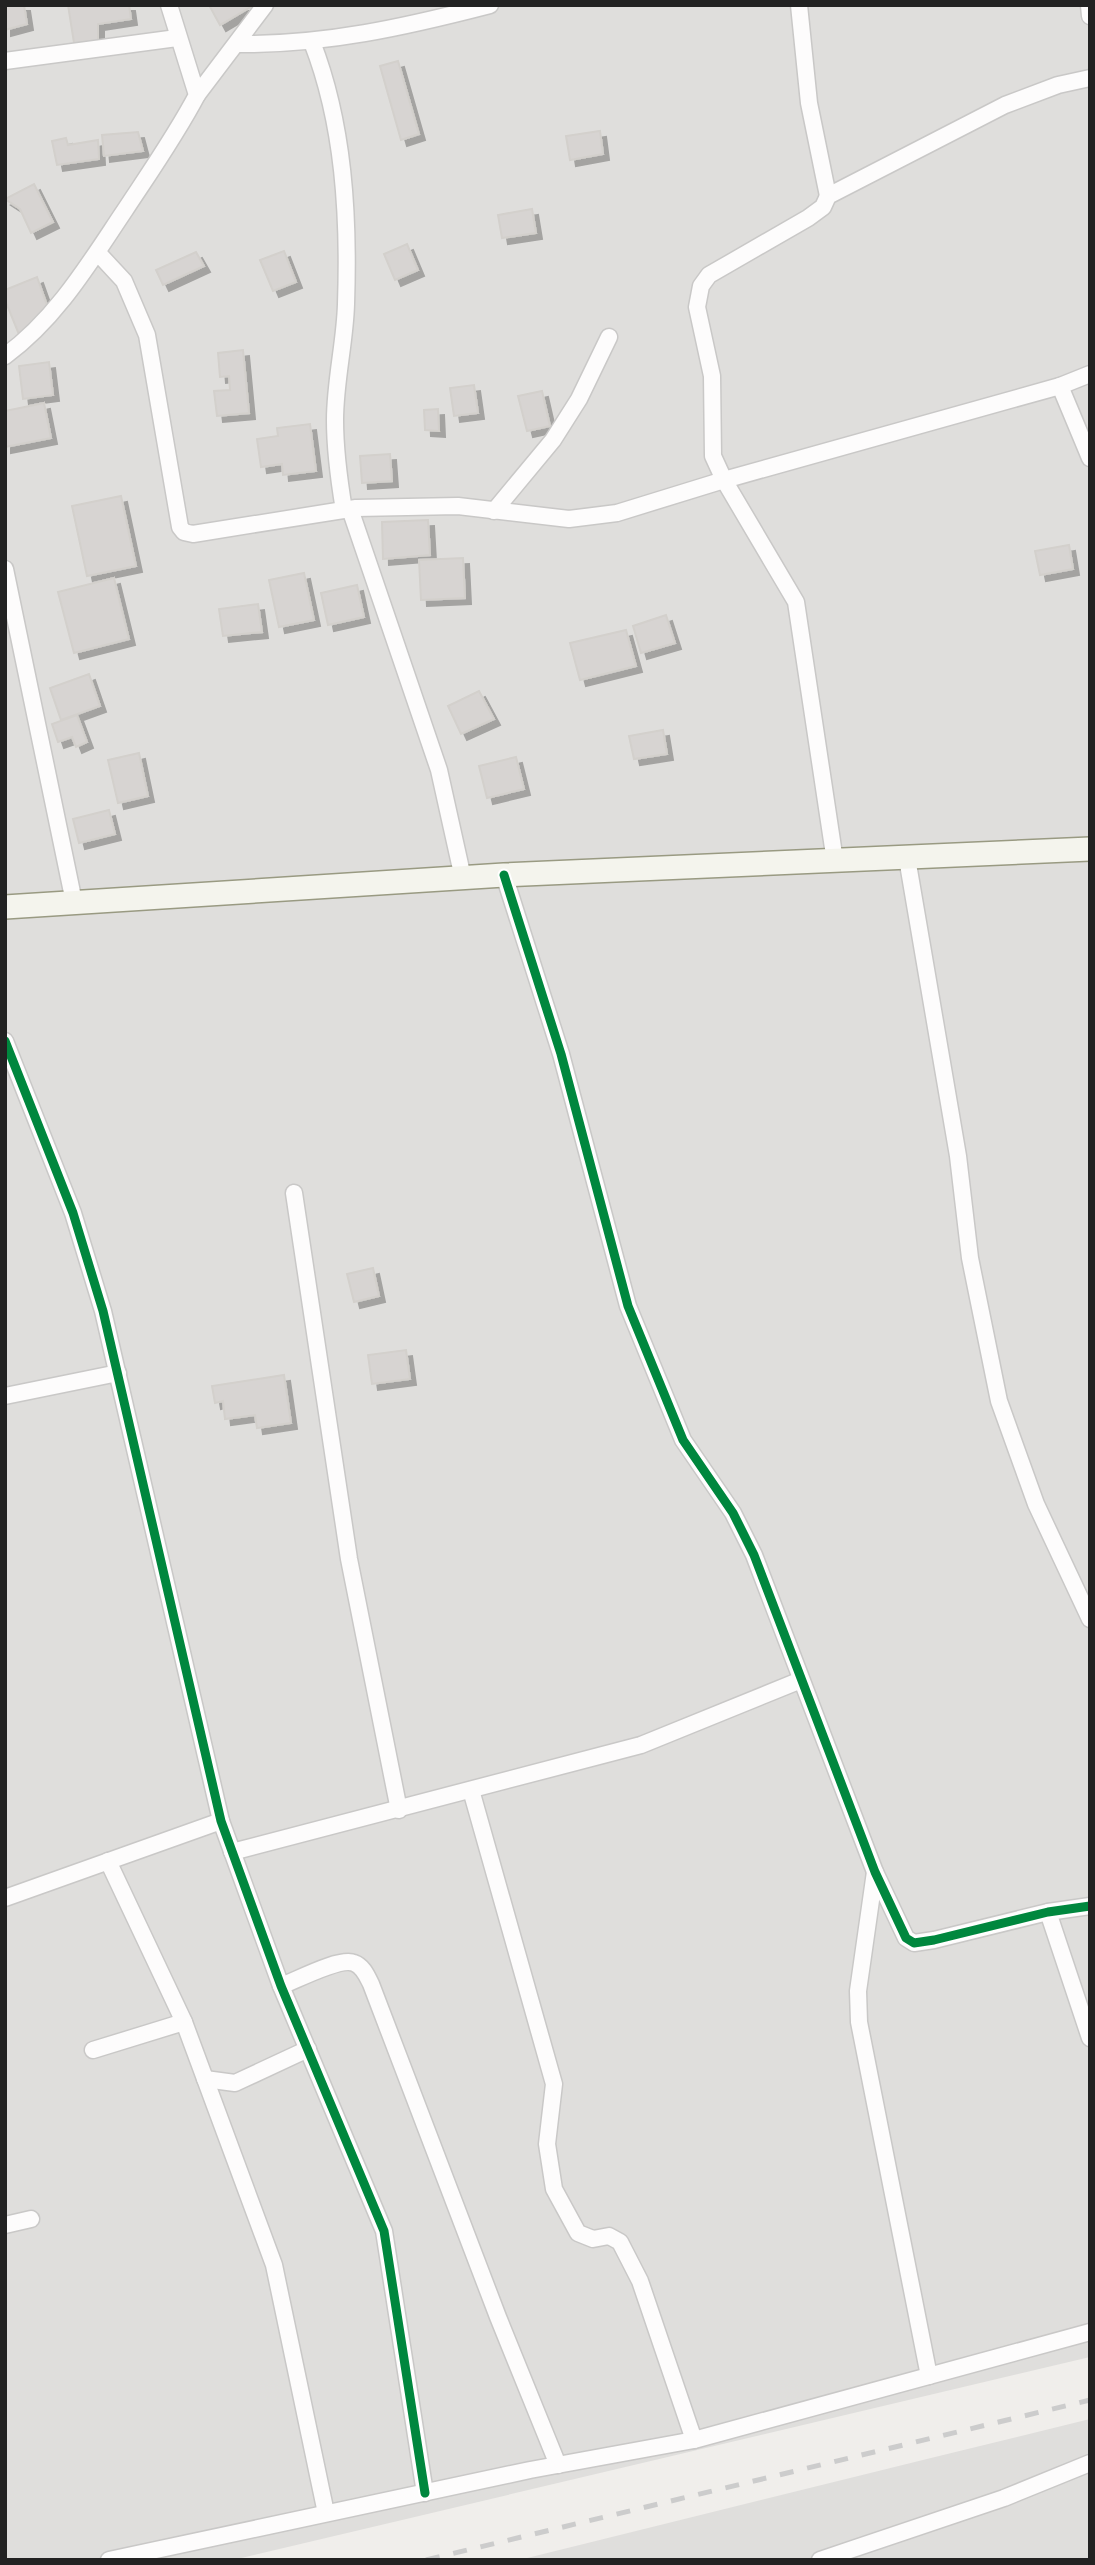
<svg xmlns="http://www.w3.org/2000/svg" width="1095" height="2565" font-family="'Work Sans',sans-serif">
<style>
.residential{fill:#dfdedc}
.building{fill:#d7d4d2;stroke:#d3d0cc;stroke-width:2;filter:url(#shadow)}
.lines{fill:none;stroke-linecap:round;stroke-linejoin:round}
.street-casing{stroke:#c9c8c7;stroke-width:19}
.secondary-casing{stroke:#999a82;stroke-width:26}
.street{stroke:#fdfcfc;stroke-width:16}
.secondary{stroke:#f4f4ed;stroke-width:23}
.rail{stroke:#ccc;stroke-width:5;stroke-dasharray:14 14;stroke-linecap:butt}
.cycleway-casing{stroke:#fff;stroke-width:13}
.cycleway{stroke:#00873e;stroke-width:9}
</style>
<defs>
<filter id="shadow"><feDropShadow dx="6" dy="6" stdDeviation="0" flood-color="#0004"/></filter>
</defs>
<rect width="100%" height="100%" fill="#f0eeeb"/>
<g class="residential">
<polygon points="5,5 1090,5 1090,2357 233,2560 5,2560"/>
<polygon points="1090,2419 1090,2560 519,2560 935,2457"/>
</g>
<g class="building">
<polygon points="5,5 24,5 27,24 5,30"/>
<polygon points="68,5 129,5 131,19 98,24 98,41 74,43"/>
<polygon points="209,5 254,5 220,25"/>
<polygon points="398,61 419,134 401,140 380,66"/>
<polygon points="600,131 603,154 570,160 566,136"/>
<polygon points="138,132 143,151 104,156 102,135"/>
<polygon points="66,138 68,145 98,140 99,159 57,165 52,141"/>
<polygon points="34,184 53,222 31,233 20,209 5,199"/>
<polygon points="532,209 536,233 502,238 498,215"/>
<polygon points="407,244 418,270 395,280 384,254"/>
<polygon points="284,251 296,282 273,291 260,260"/>
<polygon points="196,252 204,266 163,285 156,270"/>
<polygon points="37,277 48,308 20,337 5,300 5,290"/>
<polygon points="243,350 249,413 217,416 214,391 230,390 229,376 220,377 218,353"/>
<polygon points="49,362 53,395 23,399 19,366"/>
<polygon points="474,385 478,413 454,416 450,388"/>
<polygon points="542,391 550,426 527,431 518,396"/>
<polygon points="44,403 51,438 5,447 5,411"/>
<polygon points="438,409 439,431 425,430 424,410"/>
<polygon points="310,424 316,471 283,475 282,464 261,467 257,439 278,436 277,428"/>
<polygon points="390,454 392,481 362,483 360,456"/>
<polygon points="121,496 136,566 87,576 72,506"/>
<polygon points="428,520 430,555 383,559 382,522"/>
<polygon points="1069,545 1073,569 1040,575 1035,551"/>
<polygon points="463,558 465,598 421,600 419,560"/>
<polygon points="304,573 314,620 279,627 269,580"/>
<polygon points="114,578 129,639 74,653 58,592"/>
<polygon points="357,585 364,617 328,625 321,593"/>
<polygon points="258,604 262,632 223,636 219,609"/>
<polygon points="666,615 675,643 641,653 633,626"/>
<polygon points="626,630 636,666 580,680 570,643"/>
<polygon points="89,674 100,706 61,720 50,688"/>
<polygon points="479,691 494,719 461,734 448,706"/>
<polygon points="77,715 87,742 76,747 72,737 58,742 52,724"/>
<polygon points="663,730 667,754 634,759 629,736"/>
<polygon points="139,753 148,796 118,803 108,760"/>
<polygon points="516,757 524,789 487,798 479,766"/>
<polygon points="109,810 115,834 79,843 73,819"/>
<polygon points="373,1268 379,1296 354,1302 347,1274"/>
<polygon points="406,1350 410,1379 372,1384 368,1355"/>
<polygon points="284,1375 291,1423 257,1428 255,1415 225,1419 223,1401 215,1403 212,1386"/>
</g>
<g class="lines">
<g class="street-casing">
<g id="street">
<polyline points="799,5 809,103 828,196"/>
<polyline points="1089,5 1090,16"/>
<path d="M312 42C344 124 349 216 346 304 345 342 335 381 335 420 335 450 339 480 344 510"/>
<path d="M237 44C325 45 405 27 490 5"/>
<polyline points="5,61 177,38"/>
<polyline points="197,95 265,5"/>
<polyline points="98,253 124,281 147,335 180,527 184,532 193,534 356,508 458,506 569,519 617,513 724,480 1060,386 1090,374"/>
<path d="M5 356C57 318 90 262 125 210 150 172 176 135 197 95L169 5"/>
<polyline points="1060,386 1090,458"/>
<polyline points="350,509 439,770 463,878"/>
<polyline points="494,511 553,440 579,399 609,337"/>
<polyline points="5,569 74,902"/>
<polyline points="907,858 958,1156 970,1258 999,1401 1036,1504 1090,1619"/>
<polyline points="835,861 796,602 724,480 713,456 712,376 697,307 701,286 709,275 808,218 823,207 828,196 1005,105 1058,85 1090,78"/>
<polyline points="504,875 561,1054 628,1306 683,1440 733,1513 754,1555 875,1872 906,1938 914,1943 934,1940 1048,1912 1090,1906"/>
<polyline points="5,1041 73,1213 103,1311 221,1821 281,1986 384,2231 425,2493"/>
<polyline points="294,1193 349,1559 399,1810"/>
<polyline points="5,1396 118,1373"/>
<polyline points="471,1790 554,2084 547,2144 554,2189 578,2233 593,2239 609,2236 620,2242 640,2281 694,2440"/>
<polyline points="232,1852 641,1745 801,1680"/>
<polyline points="108,1861 184,2022 274,2265 326,2513"/>
<polyline points="875,1872 858,1991 859,2022 929,2376"/>
<polyline points="5,1898 221,1821"/>
<polyline points="1048,1912 1090,2038"/>
<path d="M281 1986C297 1980 340 1957 354 1963 363 1966 367 1976 371 1984L498 2317 558 2465"/>
<polyline points="93,2050 184,2022"/>
<polyline points="205,2079 235,2083 308,2049"/>
<polyline points="5,2225 31,2219"/>
<polyline points="109,2560 530,2470 694,2440 1090,2332"/>
<polyline points="820,2560 1004,2498 1090,2463"/>
</g>
</g>
<g class="secondary-casing">
<polyline id="secondary" points="5,907 504,875 1090,849"/>
</g>
<use href="#street" class="street"/>
<use href="#secondary" class="secondary"/>
<polyline class="rail" points="426,2560 1090,2400"/>
<g class="cycleway-casing">
<g id="cycleway">
<polyline points="504,875 561,1054 628,1306 683,1440 733,1513 754,1555 875,1872 906,1938 914,1943 934,1940 1048,1912 1090,1906"/>
<polyline points="5,1041 73,1213 103,1311 221,1821 281,1986 384,2231 425,2493"/>
</g>
</g>
<use href="#cycleway" class="cycleway"/>
</g>
<rect width="1095" height="2565" fill="none" stroke="#222222" stroke-width="14"/>
</svg>
